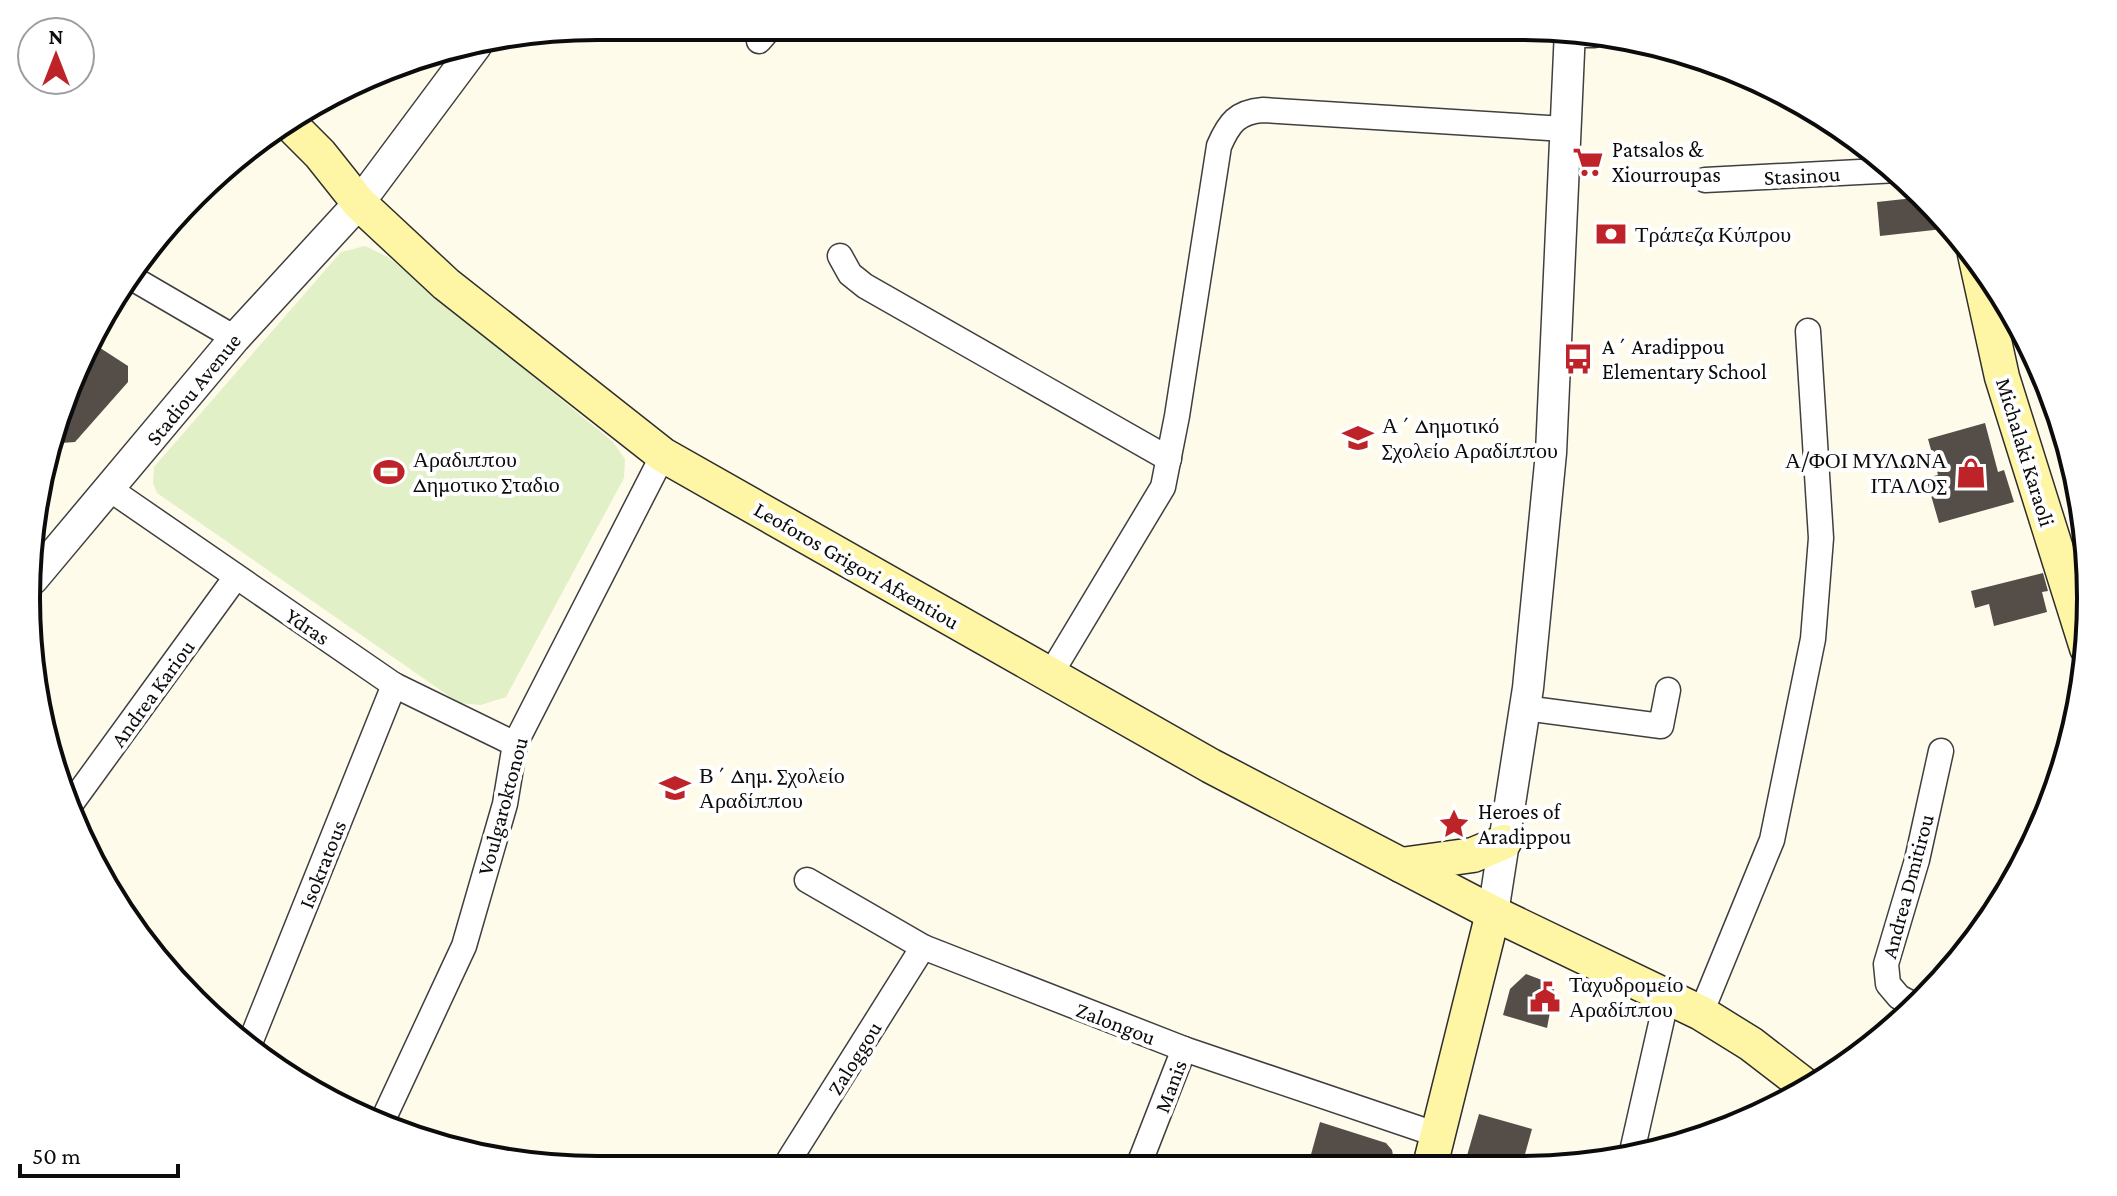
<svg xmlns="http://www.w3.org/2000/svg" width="2117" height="1196" font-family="'Crimson Pro',serif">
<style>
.pitch{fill:#e1f0c6}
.building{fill:#544d48}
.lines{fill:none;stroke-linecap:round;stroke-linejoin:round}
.minor-casing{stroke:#3f3f3f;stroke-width:27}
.tertiary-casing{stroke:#3f3f3f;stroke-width:33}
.secondary-casing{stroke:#2e2e2e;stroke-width:37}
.minor{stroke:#fff;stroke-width:24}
.tertiary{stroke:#fff;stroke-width:30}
.secondary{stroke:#fff6a5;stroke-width:34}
.labels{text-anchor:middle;stroke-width:8;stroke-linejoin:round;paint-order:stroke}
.poi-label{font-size:22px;fill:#0c0c0c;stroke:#fff;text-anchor:start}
.street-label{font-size:22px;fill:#0c0c0c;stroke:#fff}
.rim{fill:none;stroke:#0c0c0c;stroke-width:4}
</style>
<rect width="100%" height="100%" fill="#fffbea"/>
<polygon class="pitch" points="365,246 388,257 613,442 625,459 624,478 506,697 481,705 459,703 157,493 153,483 154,467 341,252"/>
<g class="building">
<polygon points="1923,197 1952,228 1880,236 1877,202"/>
<polygon points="94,344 128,366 128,382 75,442 61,443 51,437"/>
<polygon points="1985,423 1998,472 2004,470 2014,502 1939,523 1926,478 1938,475 1928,439"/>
<polygon points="2043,573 2048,591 2042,592 2047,612 1994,626 1989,604 1975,608 1971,591"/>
<polygon points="1526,974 1555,985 1547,1028 1503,1015 1510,989"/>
<polygon points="1479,1114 1532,1129 1522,1165 1464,1166"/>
<polygon points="1320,1122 1386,1143 1392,1150 1395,1166 1338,1166 1310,1158"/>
</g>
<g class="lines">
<g class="minor-casing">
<g id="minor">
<polyline points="1569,35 1594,35"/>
<polyline points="759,41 772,26"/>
<polyline points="1705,180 1898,170"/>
<polyline points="840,256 850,274 865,286 1169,459"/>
<polyline points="127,275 235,338"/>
<polyline points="111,490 394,685 515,744"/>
<path d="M1050 675 1163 487 1177 416 1219 146C1229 123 1237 112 1263 110L1565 129"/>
<polyline points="1524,708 1661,726 1668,690"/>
<polyline points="68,808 236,577"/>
<polyline points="807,880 923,947 1184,1049 1438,1135"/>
<polyline points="1918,1007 1899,997 1888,984 1886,964 1917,860 1941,751"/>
<polyline points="1701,1013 1772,840 1813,639 1821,538 1808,331"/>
<polyline points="250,1043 394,685"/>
<polyline points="382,1122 464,946 505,804 515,744 663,455"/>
<polyline points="1631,1156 1667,997"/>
<polyline points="1138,1167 1184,1049"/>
<polyline points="784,1168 923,947"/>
</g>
</g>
<g class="tertiary-casing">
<g id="tertiary">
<polyline points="33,579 235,338 359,203 476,46"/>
<polyline points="1493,913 1528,688 1551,453 1570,30"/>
</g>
</g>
<g class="secondary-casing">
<g id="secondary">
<polyline points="289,123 320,154 359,203 446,284 663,455 1211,766 1493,913 1701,1013 1751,1044 1808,1088"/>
<polyline points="1975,254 2002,377 2087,648"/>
<polyline points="1401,865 1473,855 1504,842"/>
<polyline points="1430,1166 1493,913"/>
</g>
</g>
<use href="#minor" class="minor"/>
<use href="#tertiary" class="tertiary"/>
<use href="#secondary" class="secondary"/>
</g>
<defs>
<g id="supermarket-bare" transform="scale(2.4)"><path d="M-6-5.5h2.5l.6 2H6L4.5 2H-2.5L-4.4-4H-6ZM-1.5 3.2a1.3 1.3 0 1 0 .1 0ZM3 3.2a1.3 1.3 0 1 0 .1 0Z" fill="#bd2328" stroke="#fff" stroke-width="2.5" paint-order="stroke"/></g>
<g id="bank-bare" transform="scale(2.4)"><path d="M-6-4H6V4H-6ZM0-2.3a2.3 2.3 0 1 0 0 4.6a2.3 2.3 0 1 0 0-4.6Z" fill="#bd2328" stroke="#fff" stroke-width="2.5" paint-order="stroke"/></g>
<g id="bus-bare" transform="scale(2.4)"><path d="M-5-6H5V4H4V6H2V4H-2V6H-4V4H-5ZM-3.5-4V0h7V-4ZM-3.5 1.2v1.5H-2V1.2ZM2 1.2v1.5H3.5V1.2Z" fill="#bd2328" stroke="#fff" stroke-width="2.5" paint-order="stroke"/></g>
<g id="school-bare" transform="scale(2.4)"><path d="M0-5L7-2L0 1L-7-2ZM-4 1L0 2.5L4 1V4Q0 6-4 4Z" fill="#bd2328" stroke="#fff" stroke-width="2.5" paint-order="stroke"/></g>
<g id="stadium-bare" transform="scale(2.4)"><path d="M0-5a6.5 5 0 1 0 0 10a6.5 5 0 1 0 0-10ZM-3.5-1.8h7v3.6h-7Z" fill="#bd2328" stroke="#fff" stroke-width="2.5" paint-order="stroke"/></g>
<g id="shop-bare" transform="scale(2.4)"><path d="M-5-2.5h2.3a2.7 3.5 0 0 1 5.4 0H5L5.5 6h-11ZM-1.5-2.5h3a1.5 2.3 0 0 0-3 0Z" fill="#bd2328" stroke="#fff" stroke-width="2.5" paint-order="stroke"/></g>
<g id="sight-bare" transform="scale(2.4)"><path d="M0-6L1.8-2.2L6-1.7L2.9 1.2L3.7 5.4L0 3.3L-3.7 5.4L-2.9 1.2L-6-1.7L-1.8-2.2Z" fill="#bd2328" stroke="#fff" stroke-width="2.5" paint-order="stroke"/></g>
<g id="civic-bare" transform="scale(2.4)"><path d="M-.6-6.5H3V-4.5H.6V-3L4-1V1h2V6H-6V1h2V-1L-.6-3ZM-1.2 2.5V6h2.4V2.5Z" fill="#bd2328" stroke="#fff" stroke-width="2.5" paint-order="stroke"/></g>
</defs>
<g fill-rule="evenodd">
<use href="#supermarket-bare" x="1588" y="162"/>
<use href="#bank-bare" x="1611" y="234"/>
<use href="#bus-bare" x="1578" y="359"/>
<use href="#school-bare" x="1358" y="438"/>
<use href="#stadium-bare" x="389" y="472"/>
<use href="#shop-bare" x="1971" y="473"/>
<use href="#school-bare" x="675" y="788"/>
<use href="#sight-bare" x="1454" y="824"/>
<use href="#civic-bare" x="1545" y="997"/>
</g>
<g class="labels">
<g class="poi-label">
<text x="1612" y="157">Patsalos &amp;<tspan x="1612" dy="25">Xiourroupas</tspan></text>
<text x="1635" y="242">Τράπεζα Κύπρου</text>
<text x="1602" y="354">A´ Aradippou<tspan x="1602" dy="25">Elementary School</tspan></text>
<text x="1382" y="433">Α´ Δημοτικό<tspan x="1382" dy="25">Σχολείο Αραδίππου</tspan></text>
<text x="413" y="467">Αραδιππου<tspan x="413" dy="25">Δημοτικο Σταδιο</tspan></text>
<text x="1947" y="468" text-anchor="end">Α/ΦΟΙ ΜΥΛΩΝΑ<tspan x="1947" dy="25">ΙΤΑΛΟΣ</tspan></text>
<text x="699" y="783">Β´ Δημ. Σχολείο<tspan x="699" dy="25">Αραδίππου</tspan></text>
<text x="1478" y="819">Heroes of<tspan x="1478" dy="25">Aradippou</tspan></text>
<text x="1569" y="992">Ταχυδρομείο<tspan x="1569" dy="25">Αραδίππου</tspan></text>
</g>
<g class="street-label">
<text transform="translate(1802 175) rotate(-3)" y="8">Stasinou</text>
<text transform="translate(193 389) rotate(-51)" y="8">Stadiou Avenue</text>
<text transform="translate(2026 452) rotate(73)" y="8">Michalaki Karaoli</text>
<text transform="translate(857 565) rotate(30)" y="8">Leoforos Grigori Afxentiou</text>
<text transform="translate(308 626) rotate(34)" y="8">Ydras</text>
<text transform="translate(152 693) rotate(-54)" y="8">Andrea Kariou</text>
<text transform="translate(502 806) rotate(-75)" y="8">Voulgaroktonou</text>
<text transform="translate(322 864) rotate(-68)" y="8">Isokratous</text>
<text transform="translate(1907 886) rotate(-75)" y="8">Andrea Dmitirou</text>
<text transform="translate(1116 1023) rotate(21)" y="8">Zalongou</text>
<text transform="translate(854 1058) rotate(-58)" y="8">Zaloggou</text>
<text transform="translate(1170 1086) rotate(-69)" y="8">Manis</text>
</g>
</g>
<path d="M0 0H2117V1196H0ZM598 40H1519A558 558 0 0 1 2077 598V598A558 558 0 0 1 1519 1156H598A558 558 0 0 1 40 598V598A558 558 0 0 1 598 40Z" fill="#fff" fill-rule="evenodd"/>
<path class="rim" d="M598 40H1519A558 558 0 0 1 2077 598V598A558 558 0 0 1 1519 1156H598A558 558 0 0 1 40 598V598A558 558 0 0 1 598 40Z"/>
<g transform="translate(56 56)"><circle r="38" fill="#ffffff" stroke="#9e9e9e" stroke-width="2"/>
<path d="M0-6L14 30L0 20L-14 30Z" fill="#bd2328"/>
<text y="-12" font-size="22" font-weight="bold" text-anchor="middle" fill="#0c0c0c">N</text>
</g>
<path d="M20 1164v12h158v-12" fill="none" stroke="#0c0c0c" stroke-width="4"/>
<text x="32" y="1164" font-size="24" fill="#0c0c0c" stroke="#ffffff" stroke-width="6" paint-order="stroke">50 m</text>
</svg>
